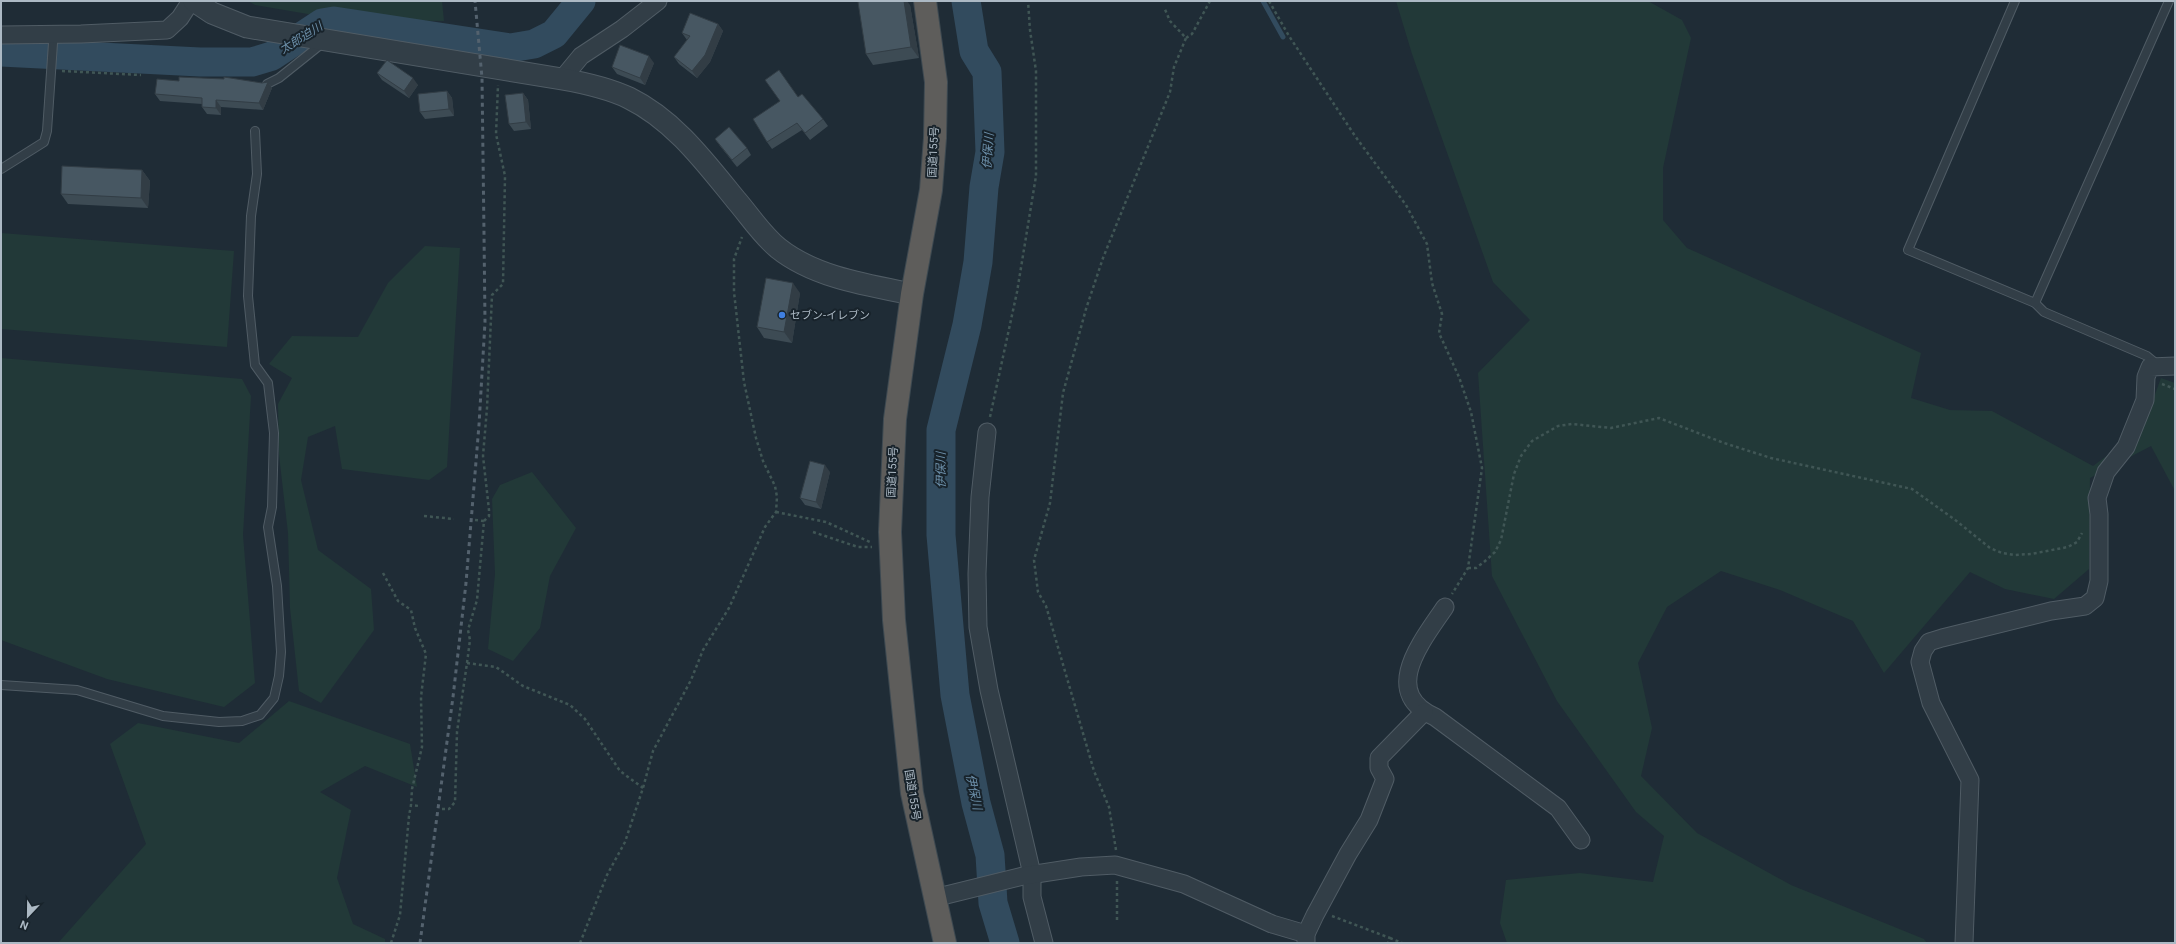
<svg xmlns="http://www.w3.org/2000/svg" width="2176" height="944" font-family="Roboto,'Noto Sans JP',sans-serif">
<style>
.green{fill:#223938}
.lines{fill:none;stroke-linecap:round;stroke-linejoin:round}
.stream{stroke:#324b5e;stroke-width:5}
.river{stroke:#324b5e;stroke-width:29}
.service-casing{stroke:#505c65;stroke-width:10}
.minor-casing{stroke:#505c65;stroke-width:19}
.tertiary-casing{stroke:#505c65;stroke-width:23}
.trunk-casing{stroke:#3d4951;stroke-width:24}
.path{stroke:#405655;stroke-width:2.5;stroke-dasharray:3 3;stroke-linecap:butt}
.service{stroke:#323e47;stroke-width:8}
.minor{stroke:#323e47;stroke-width:17}
.tertiary{stroke:#323e47;stroke-width:21}
.trunk{stroke:#5e5d5b;stroke-width:22}
.rail{stroke:#54626e;stroke-width:3;stroke-dasharray:4 4;stroke-linecap:butt}
.wall{fill:#3d4b54}
.shaded-wall{fill:#323d45}
.building{fill:#475762;stroke:#323d45}
.shop-dot{fill:#3f7fe0;stroke:#18232b;stroke-width:1.5}
.labels{text-anchor:middle;stroke-width:4;stroke-linejoin:round;paint-order:stroke}
.street-label{font-size:11px;fill:#acb9c4;stroke:#18232b}
.poi-label{font-size:11px;fill:#acb9c4;stroke:#18232b;text-anchor:start}
.water-label{font-size:12px;font-style:italic;fill:#6c8fa9;stroke:#18232b}
</style>
<rect width="100%" height="100%" fill="#1f2c36"/>
<g class="green">
<polygon points="248,1 442,1 444,21 343,20 255,5"/>
<polygon points="1396,1 1648,1 1682,20 1691,38 1663,168 1663,220 1687,248 1921,353 1911,398 1950,410 1992,411 2093,466 2120,446 2139,438 2161,378 2175,383 2175,491 2151,446 2090,478 2089,569 2054,599 2005,589 1970,572 1884,673 1853,621 1780,590 1721,571 1667,607 1638,663 1652,728 1641,776 1697,833 1791,885 1924,939 1927,943 1507,943 1500,923 1506,880 1580,873 1653,882 1664,836 1636,812 1557,701 1492,576 1478,373 1530,320 1493,282 1412,54"/>
<polygon points="1,233 234,251 227,347 1,329"/>
<polygon points="425,246 460,248 447,467 429,480 342,469 335,426 308,437 301,480 318,550 371,589 374,630 321,703 299,691 290,608 288,533 279,455 278,404 292,378 269,364 292,336 358,337 388,283"/>
<polygon points="1,358 242,379 251,396 243,535 255,683 224,707 107,679 1,640"/>
<polygon points="532,472 576,528 550,576 540,628 513,661 488,649 495,574 492,499 500,485"/>
<polygon points="289,701 410,744 417,787 365,766 320,792 351,810 337,878 353,924 385,939 385,943 58,943 146,844 110,744 138,723 239,743"/>
</g>
<g class="lines">
<polyline class="stream" points="1263,1 1283,37"/>
<g class="river">
<polyline points="966,1 974,51 987,72 990,152 984,187 978,262 967,325 941,430 941,535 955,695 976,803 990,855 993,903 1005,943"/>
<polyline points="1,52 200,62 252,62 272,56 322,23 334,21 510,48 534,44 554,34 581,1"/>
</g>
<g class="service-casing">
<g id="service">
<polyline points="2015,1 1908,250 2035,303 2044,312 2147,356 2158,365"/>
<polyline points="267,84 279,78 324,42"/>
<polyline points="1,169 44,142 47,131 53,43 52,33"/>
<polyline points="2035,303 2169,1"/>
<polyline points="1,685 77,690 163,716 219,722 242,721 260,715 274,698 279,676 281,652 277,586 268,527 272,507 274,433 268,383 255,365 248,296 251,216 257,174 255,131"/>
</g>
</g>
<g class="minor-casing">
<g id="minor">
<polyline points="1,35 81,34 167,30 180,18 191,1"/>
<polyline points="562,79 581,56 622,29 658,1"/>
<polyline points="987,432 980,497 977,574 978,627 989,690 1032,874 1032,897 1044,943"/>
<path d="M1445 607C1423 640 1379 692 1435 717L1558 808 1581 840"/>
<polyline points="934,898 1023,876 1081,867 1115,865 1184,884 1272,924 1306,934"/>
<polyline points="1306,943 1306,934 1315,915 1348,854 1369,820 1385,779 1379,768 1379,758 1424,712"/>
<polyline points="1964,943 1970,780 1931,703 1920,662 1923,651 1929,642 1942,638 2051,611 2085,606 2095,598 2099,581 2099,514 2097,498 2106,472 2126,447 2145,400 2146,377 2150,367 2175,366"/>
</g>
</g>
<g class="tertiary-casing">
<path id="tertiary" d="M194 1 212 13 247 27 562 79C585 83 608 88 629 98 674 120 705 162 736 200 749 215 762 235 778 248 814 277 867 285 912 294"/>
</g>
<g class="trunk-casing">
<polyline id="trunk" points="925,1 936,82 935,138 931,190 912,294 895,419 890,532 894,620 912,793 945,943"/>
</g>
<g class="path">
<polyline points="1269,1 1289,36 1355,136 1406,205 1427,244 1432,283 1442,314 1439,333 1459,377 1471,412 1482,468 1468,568 1452,594"/>
<polyline points="1186,38 1192,34 1210,1"/>
<polyline points="62,71 141,75"/>
<polyline points="2162,384 2175,389"/>
<polyline points="990,417 1017,292 1036,176 1036,71 1030,30 1028,1"/>
<polyline points="776,512 826,522 872,543"/>
<polyline points="424,516 454,519"/>
<polyline points="475,520 484,521"/>
<polyline points="813,532 858,547 872,547"/>
<polyline points="1468,568 1476,568 1484,562 1495,552 1501,540 1514,474 1521,456 1532,441 1558,426 1572,424 1611,428 1659,418 1724,443 1771,458 1912,489 1954,519 1990,548 2002,553 2014,555 2031,554 2068,547 2077,542 2082,533"/>
<polyline points="383,573 398,601 411,610 415,628 426,654 421,697 422,747 412,789 411,805"/>
<polyline points="467,663 496,667 523,686 570,705 585,719 620,771 643,788"/>
<polyline points="442,809 449,809 455,802 457,732 467,663 470,640 468,630 477,600 484,521 489,516 489,510 483,456 487,408 492,295 503,284 505,176 496,134 498,85"/>
<polyline points="1116,850 1109,807 1094,771 1046,606 1038,592 1034,560 1050,503 1063,393 1086,309 1103,258 1170,92 1174,67 1186,38 1170,21 1164,7"/>
<polyline points="1117,881 1117,921"/>
<polyline points="1332,916 1390,938 1388,943"/>
<polyline points="1390,938 1402,943"/>
<polyline points="391,943 400,915 409,816 411,805 419,806"/>
<polyline points="580,943 607,875 625,842 643,788 653,751 691,680 703,650 729,608 765,527 776,512 777,497 775,486 763,461 756,438 744,382 734,292 734,259 742,237"/>
</g>
<use href="#service" class="service"/>
<use href="#minor" class="minor"/>
<use href="#tertiary" class="tertiary"/>
<use href="#trunk" class="trunk"/>
<polyline class="rail" points="420,943 453,697 466,583 479,425 485,322 484,234 482,78 475,1"/>
</g>
<g class="wall">
<polygon points="910,5 919,58 873,65 866,54"/>
<polygon points="718,24 723,31 710,62 697,78 679,64 674,57 687,40 682,33"/>
<polygon points="654,63 645,85 617,74 612,67"/>
<polygon points="377,73 418,85 409,98 382,80"/>
<polygon points="179,81 262,83 268,82 272,88 263,110 221,107 221,115 207,114 202,107 202,104 160,101 155,94"/>
<polygon points="447,91 452,98 454,116 425,119 420,112"/>
<polygon points="523,93 528,100 531,129 514,131 509,124"/>
<polygon points="798,97 823,119 828,126 810,140 802,130 772,149 767,142"/>
<polygon points="715,139 747,148 751,155 737,167 720,146"/>
<polygon points="142,170 150,181 148,208 68,204 61,194"/>
<polygon points="800,293 792,343 764,338 757,327"/>
<polygon points="830,472 821,509 805,505 800,498"/>
</g>
<g class="shaded-wall">
<polygon points="904,1 907,1 910,5 919,58 911,47"/>
<polygon points="718,24 723,31 710,62 697,78 692,71"/>
<polygon points="649,56 654,63 645,85 640,78"/>
<polygon points="413,78 418,85 409,98 404,91"/>
<polygon points="268,82 272,88 263,110 259,103"/>
<polygon points="447,91 452,98 454,116 449,109"/>
<polygon points="523,93 528,100 531,129 526,122"/>
<polygon points="216,100 221,107 221,115 216,108"/>
<polygon points="142,170 150,181 148,208 141,198"/>
<polygon points="793,283 800,293 792,343 784,332"/>
<polygon points="825,465 830,472 821,509 816,502"/>
</g>
<g class="building">
<polygon points="862,1 904,1 911,47 866,54 858,2"/>
<polygon points="690,13 718,24 705,55 692,71 674,57 690,36 682,33"/>
<polygon points="620,45 649,56 640,78 612,67"/>
<polygon points="387,60 413,78 404,91 377,73"/>
<polygon points="779,70 798,97 802,94 823,119 805,133 797,123 767,142 753,119 780,101 765,80"/>
<polygon points="179,77 224,79 224,77 262,83 268,82 259,103 216,100 216,108 202,107 202,98 155,94 157,79 179,81"/>
<polygon points="447,91 449,109 420,112 418,94"/>
<polygon points="523,93 526,122 509,124 505,95"/>
<polygon points="729,127 747,148 732,160 715,139"/>
<polygon points="62,166 142,170 141,198 61,194"/>
<polygon points="766,278 793,283 784,332 757,327"/>
<polygon points="810,461 825,465 816,502 800,498"/>
</g>
<circle class="shop-dot" cx="782" cy="315" r="4"/>
<g class="labels">
<g class="street-label">
<text transform="translate(933 152) rotate(-87)" y="4">国道155号</text>
<text transform="translate(892 472) rotate(-87)" y="4">国道155号</text>
<text transform="translate(913 795) rotate(81)" y="4">国道155号</text>
</g>
<g class="poi-label">
<text x="790" y="319">セブン-イレブン</text>
</g>
<g class="water-label">
<text transform="translate(301 38) rotate(-32)" y="4">太郎迫川</text>
<text transform="translate(988 151) rotate(-86)" y="4">伊保川</text>
<text transform="translate(941 470) rotate(-90)" y="4">伊保川</text>
<text transform="translate(974 792) rotate(78)" y="4">伊保川</text>
</g>
</g>
<rect width="2176" height="944" fill="none" stroke="#acb9c4" stroke-width="4"/>
<g transform="translate(28 916) rotate(202)" stroke="#18232b" stroke-width="3" paint-order="stroke">
<path d="M0-3L7 15L0 10L-7 15Z" fill="#acb9c4"/>
<text y="-6" font-size="11" font-weight="bold" text-anchor="middle" fill="#acb9c4">N</text>
</g>
</svg>
